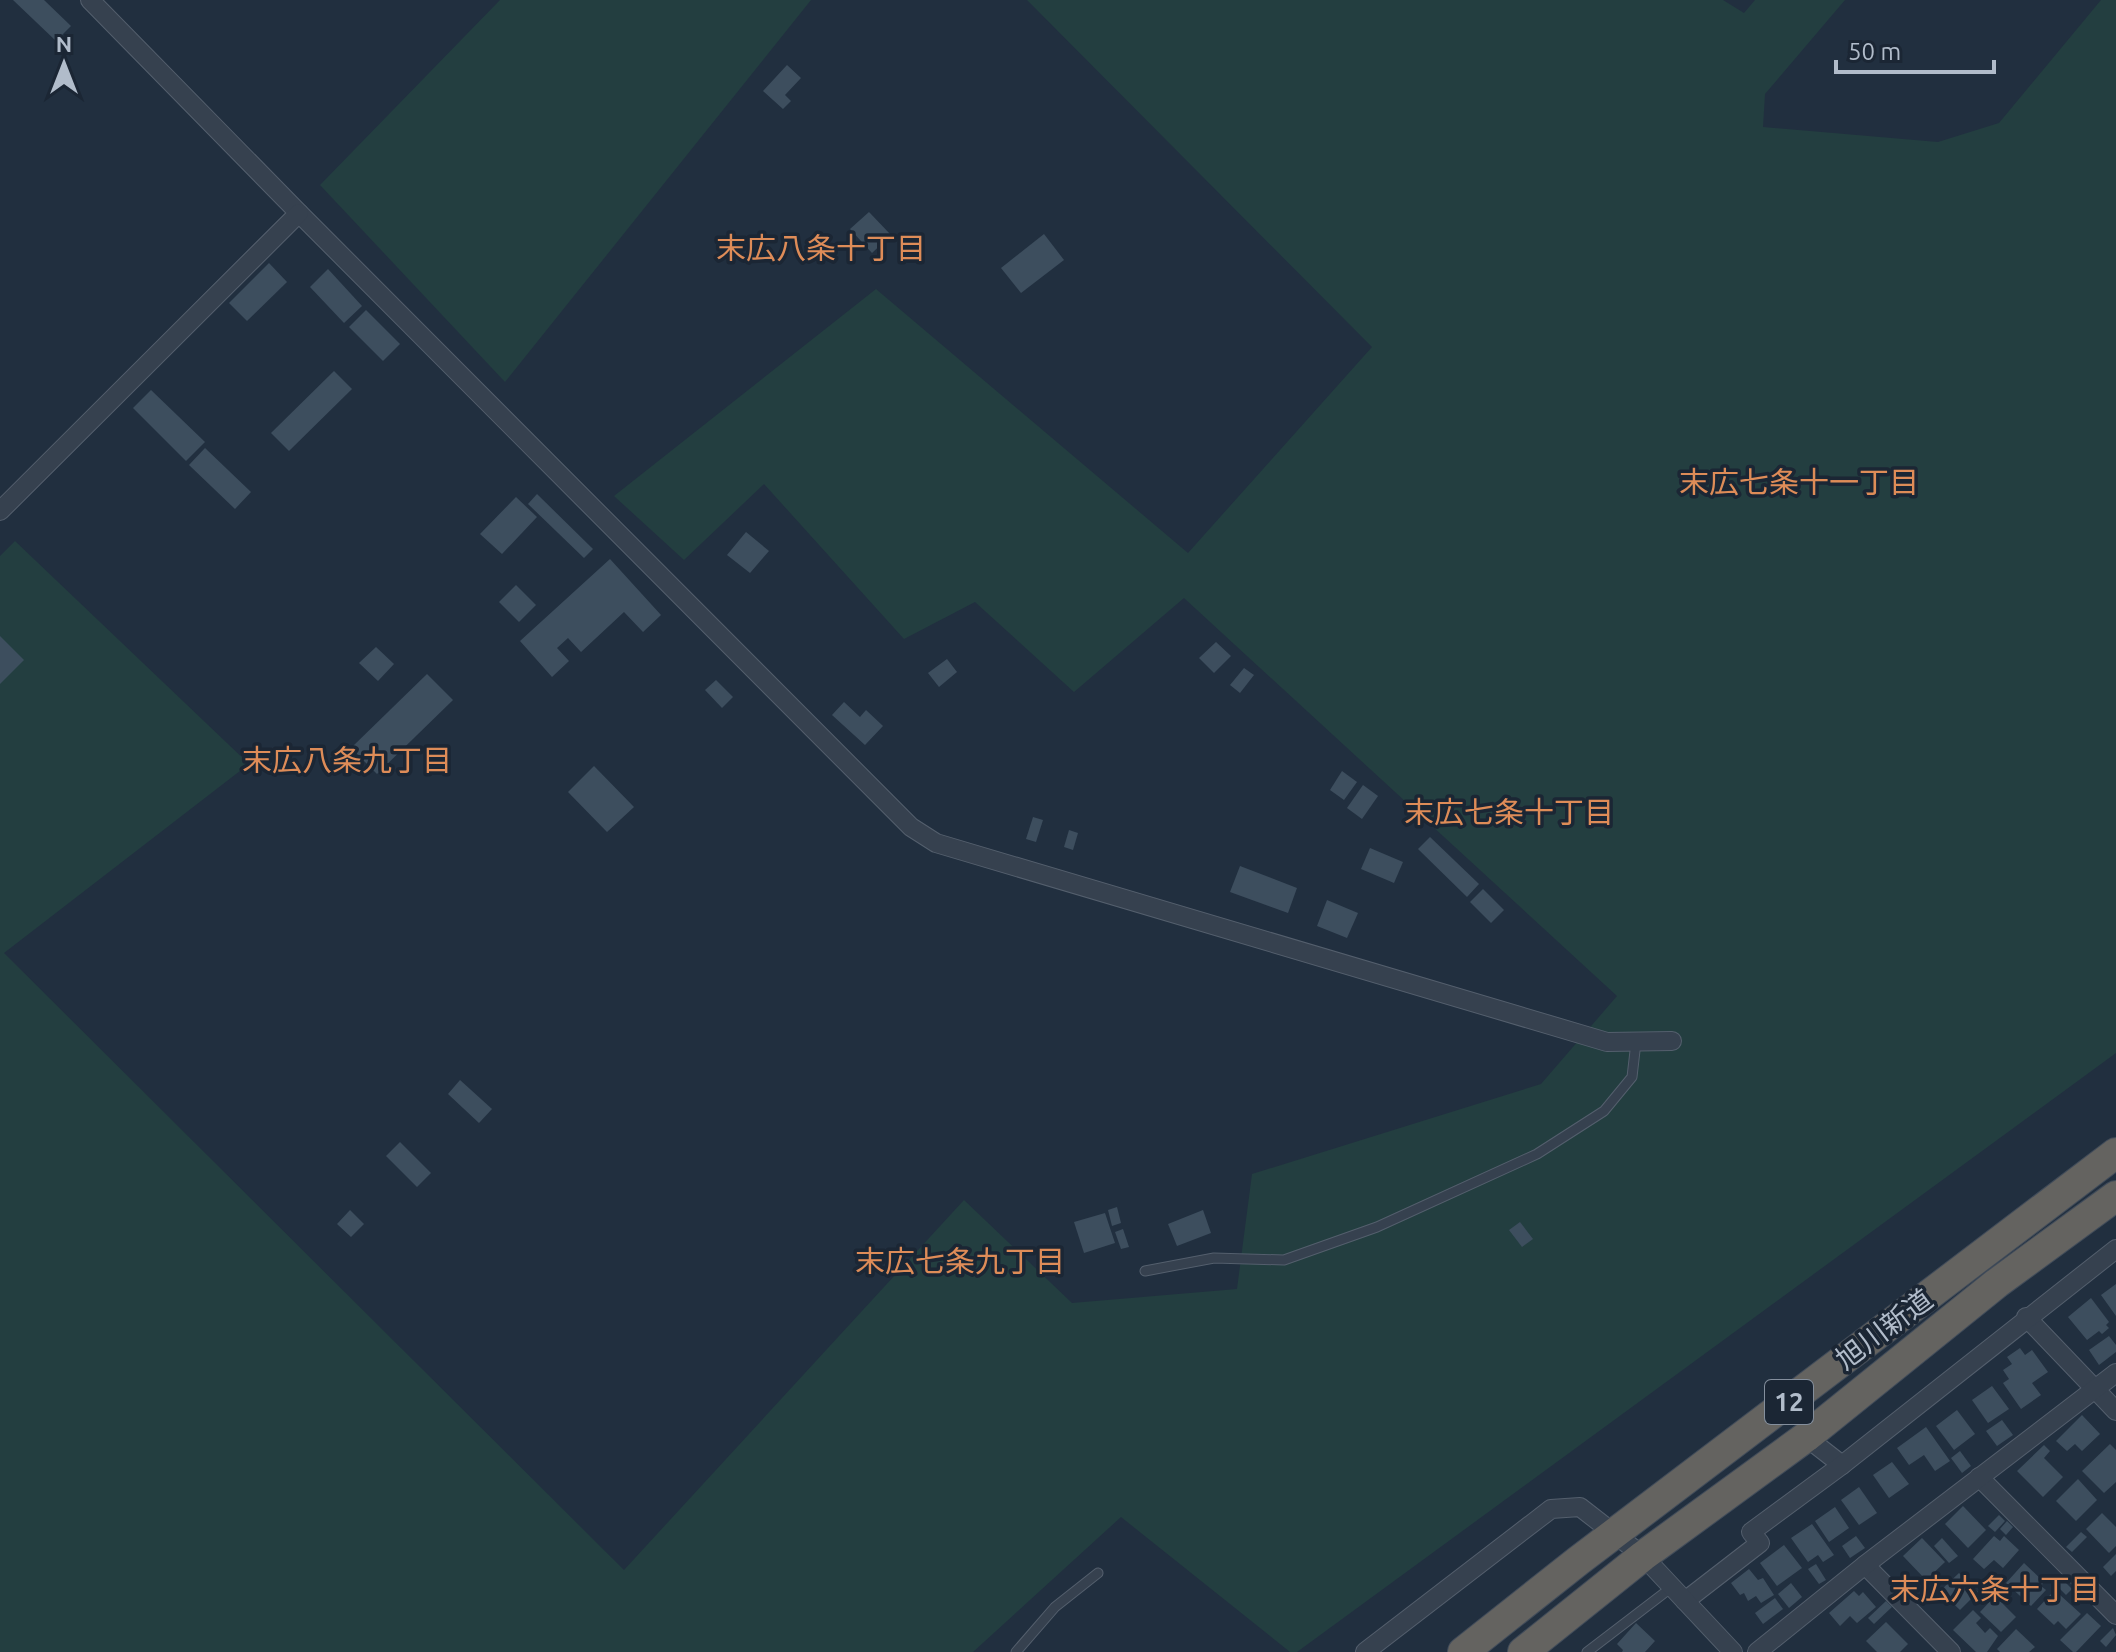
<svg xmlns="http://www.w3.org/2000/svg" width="2116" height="1652" font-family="Ubuntu,'Noto Sans JP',sans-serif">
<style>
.green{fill:#233e40}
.building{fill:#3d4e5e}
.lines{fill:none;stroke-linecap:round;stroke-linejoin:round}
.service-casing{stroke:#545f6d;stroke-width:11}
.minor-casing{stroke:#545f6d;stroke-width:20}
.trunk-casing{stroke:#414c5a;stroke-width:32}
.service{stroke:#36414f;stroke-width:9}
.minor{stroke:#36414f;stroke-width:18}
.trunk{stroke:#646360;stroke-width:30}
.labels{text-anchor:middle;stroke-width:7;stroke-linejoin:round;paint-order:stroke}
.shield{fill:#1b2634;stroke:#848f9d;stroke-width:2}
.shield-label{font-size:26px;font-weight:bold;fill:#b1bcca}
.street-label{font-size:28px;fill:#b1bcca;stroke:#1b2634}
.neighbourhood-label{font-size:30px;fill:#de8c58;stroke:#1b2634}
</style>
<rect width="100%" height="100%" fill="#212f3f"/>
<g class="green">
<polygon points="500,0 811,0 505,382 320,185"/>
<polygon points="1027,0 1723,0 1744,13 1755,0 1845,0 1765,94 1763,127 1938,142 1999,123 2101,0 2116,0 2116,1053 1297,1652 1290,1652 1121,1517 973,1652 0,1652 0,556 15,541 249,764 4,953 624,1570 964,1200 1072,1303 1237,1289 1252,1174 1541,1084 1617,996 1184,598 1074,692 975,602 904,639 764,484 684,560 614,496 876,289 1188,553 1372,347"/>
</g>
<g class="building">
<polygon points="13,0 44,0 71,26 56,41"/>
<polygon points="787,65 801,78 785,95 791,101 783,109 763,91"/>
<polygon points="869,212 891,235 872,253 850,229"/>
<polygon points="1044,234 1064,260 1021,293 1001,268"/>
<polygon points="269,263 287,282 247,321 229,303"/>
<polygon points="328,269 362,306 344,323 310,287"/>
<polygon points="366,310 400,344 383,361 349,327"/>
<polygon points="334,371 352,389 289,451 271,433"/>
<polygon points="151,390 205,442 186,461 133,408"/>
<polygon points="205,448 251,492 235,509 189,465"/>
<polygon points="537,494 593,549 584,558 528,504"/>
<polygon points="516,497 537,517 502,554 480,534"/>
<polygon points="746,532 769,551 750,573 727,555"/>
<polygon points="610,559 661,615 643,632 624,612 581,652 568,638 557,648 569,661 552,677 520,641"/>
<polygon points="516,585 536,605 519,622 499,602"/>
<polygon points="0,636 24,660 0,684"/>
<polygon points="1216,642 1231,656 1214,673 1199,658"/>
<polygon points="376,647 394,664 378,681 359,663"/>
<polygon points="947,659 957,672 939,687 928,673"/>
<polygon points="1244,668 1254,675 1240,693 1230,685"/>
<polygon points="427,674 453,700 377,774 351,748"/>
<polygon points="716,680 733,697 722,708 705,690"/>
<polygon points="844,702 860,717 866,710 883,726 865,745 832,715"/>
<polygon points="594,766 634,807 607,832 568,792"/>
<polygon points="1342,771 1357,782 1344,800 1330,790"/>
<polygon points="1363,785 1378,796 1362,819 1347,808"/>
<polygon points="1033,817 1043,820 1036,842 1026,839"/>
<polygon points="1069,830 1078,833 1073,850 1064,847"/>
<polygon points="1430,837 1479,884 1467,897 1418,849"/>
<polygon points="1370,848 1403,862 1394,883 1361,869"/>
<polygon points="1240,866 1297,888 1288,913 1230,892"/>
<polygon points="1483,889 1504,910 1491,923 1470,902"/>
<polygon points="1327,900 1358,913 1347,938 1317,926"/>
<polygon points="460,1080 492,1109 479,1123 448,1094"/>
<polygon points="400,1142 431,1173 417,1187 386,1156"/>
<polygon points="1117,1207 1121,1223 1112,1226 1108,1210"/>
<polygon points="350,1210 364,1224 351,1237 337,1224"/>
<polygon points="1203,1210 1211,1233 1177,1246 1168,1224"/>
<polygon points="1105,1213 1115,1243 1084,1253 1074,1222"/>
<polygon points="1520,1222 1533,1239 1522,1247 1509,1230"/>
<polygon points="1123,1229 1129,1247 1121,1249 1115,1232"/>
<polygon points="2116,1284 2116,1316 2101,1295"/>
<polygon points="2091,1298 2109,1322 2106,1325 2109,1328 2102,1334 2099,1331 2087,1340 2068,1317"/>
<polygon points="2109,1336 2116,1345 2116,1352 2099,1365 2089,1350"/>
<polygon points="2020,1348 2025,1355 2032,1350 2048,1372 2032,1383 2041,1395 2021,1409 2003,1383 2009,1379 2003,1370 2012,1364 2007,1357"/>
<polygon points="1992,1386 2009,1409 1988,1423 1972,1400"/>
<polygon points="1957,1410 1975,1434 1954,1450 1936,1426"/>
<polygon points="2082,1415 2100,1434 2082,1451 2075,1444 2067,1451 2056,1441"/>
<polygon points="2002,1420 2013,1435 1997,1446 1986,1431"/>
<polygon points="1926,1427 1950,1461 1935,1471 1924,1455 1909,1465 1897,1448"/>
<polygon points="2110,1444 2116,1450 2116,1482 2104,1493 2082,1471"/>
<polygon points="2044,1445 2050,1451 2044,1458 2063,1477 2043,1497 2017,1471"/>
<polygon points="1960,1451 1971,1466 1962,1473 1951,1458"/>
<polygon points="1892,1462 1909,1484 1889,1498 1873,1475"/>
<polygon points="2078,1479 2097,1500 2076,1521 2056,1501"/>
<polygon points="1859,1487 1877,1513 1859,1525 1841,1500"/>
<polygon points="1963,1506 1986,1530 1968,1548 1945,1524"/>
<polygon points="1835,1507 1849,1528 1829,1542 1815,1521"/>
<polygon points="2102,1513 2116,1527 2116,1546 2109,1553 2086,1529"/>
<polygon points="1999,1515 2005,1521 1995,1532 1988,1526"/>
<polygon points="2007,1521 2013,1527 2006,1535 2000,1529"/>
<polygon points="1812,1524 1834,1555 1823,1562 1818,1555 1808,1562 1791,1538"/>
<polygon points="2081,1532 2087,1537 2072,1552 2066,1547"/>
<polygon points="1856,1536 1865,1548 1850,1558 1842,1546"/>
<polygon points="1994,1536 2000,1541 2004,1536 2019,1550 2003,1568 1994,1560 1984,1569 1973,1559"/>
<polygon points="1922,1538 1945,1562 1926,1580 1903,1556"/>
<polygon points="1942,1538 1958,1556 1949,1563 1934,1546"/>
<polygon points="1784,1545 1802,1568 1777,1586 1760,1563"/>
<polygon points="2116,1554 2116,1571 2111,1576 2103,1567"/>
<polygon points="2024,1563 2044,1582 2041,1586 2046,1590 2031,1606 2006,1583"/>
<polygon points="1816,1564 1826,1580 1819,1584 1808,1569"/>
<polygon points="1749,1569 1758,1580 1763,1578 1774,1595 1761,1603 1756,1596 1748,1601 1744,1593 1740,1595 1731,1583"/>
<polygon points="1959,1573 1978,1592 1960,1610 1940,1591"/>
<polygon points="2062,1579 2072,1589 2066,1595 2056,1585"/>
<polygon points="1791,1583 1802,1597 1789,1608 1778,1594"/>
<polygon points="1854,1591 1859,1596 1863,1592 1876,1607 1857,1623 1850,1616 1840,1626 1829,1613"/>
<polygon points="2051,1594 2056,1599 2060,1595 2081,1614 2066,1629 2058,1621 2054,1625 2037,1609"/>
<polygon points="1995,1596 2016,1617 2001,1632 1980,1612"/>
<polygon points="1775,1598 1783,1609 1763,1624 1755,1613"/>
<polygon points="1886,1601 1892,1607 1874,1624 1868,1618"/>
<polygon points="1973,1610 1981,1618 1976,1623 1985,1633 1990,1628 1998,1636 1987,1652 1976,1652 1953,1630"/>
<polygon points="2087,1613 2101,1626 2076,1652 2073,1652 2060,1640"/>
<polygon points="1886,1622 1908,1644 1900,1652 1877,1652 1866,1641"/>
<polygon points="1636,1623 1655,1641 1645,1652 1622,1652 1623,1650 1617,1644"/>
<polygon points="2113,1628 2116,1635 2106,1647 2100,1641"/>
<polygon points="2016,1629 2035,1647 2029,1652 2000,1652 1997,1649"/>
</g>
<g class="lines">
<g class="service-casing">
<g id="service">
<polyline points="1145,1271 1214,1258 1284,1260 1377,1227 1537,1154 1604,1111 1632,1077 1636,1042"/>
<polyline points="1016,1652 1055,1607 1098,1573"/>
<polyline points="1587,1652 1672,1587"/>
</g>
</g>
<g class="minor-casing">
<g id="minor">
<polyline points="90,0 299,213 911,827 936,843 1607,1042 1672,1041"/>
<polyline points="0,511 299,213"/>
<polyline points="2026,1317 2116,1411"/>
<polyline points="1806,1437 1842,1465"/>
<polyline points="1979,1477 2116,1615"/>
<polyline points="1865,1565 1951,1652"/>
<polyline points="1685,1601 1760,1543 1751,1532 1842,1465 2116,1249"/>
<polyline points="1365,1652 1551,1509 1580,1507 1643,1556 1733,1652"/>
<polyline points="1757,1652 1865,1565 2116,1373"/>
</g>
</g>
<g class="trunk-casing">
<g id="trunk">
<polyline points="1463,1652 1578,1561 2116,1153"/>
<polyline points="1523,1652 1643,1556 1806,1437 1997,1283 2116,1196"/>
</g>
</g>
<use href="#service" class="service"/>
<use href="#minor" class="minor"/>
<use href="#trunk" class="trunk"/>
</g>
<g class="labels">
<rect class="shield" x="1765" y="1380" width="48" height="44" rx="6"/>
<g class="shield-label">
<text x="1789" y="1411">12</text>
</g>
<g class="street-label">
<text transform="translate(1884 1329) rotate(-37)" y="10">旭川新道</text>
</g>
<g class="neighbourhood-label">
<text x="821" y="259">末広八条十丁目</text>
<text x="1799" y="493">末広七条十一丁目</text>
<text x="347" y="771">末広八条九丁目</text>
<text x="1509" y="823">末広七条十丁目</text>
<text x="960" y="1272">末広七条九丁目</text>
<text x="1995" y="1600">末広六条十丁目</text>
</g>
</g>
<g transform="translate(64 64)" stroke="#1b2634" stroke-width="6" paint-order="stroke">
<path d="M0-6L14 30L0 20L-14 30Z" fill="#b1bcca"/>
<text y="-12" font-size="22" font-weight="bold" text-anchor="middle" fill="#b1bcca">N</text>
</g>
<path d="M1836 60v12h158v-12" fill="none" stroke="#b1bcca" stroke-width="4"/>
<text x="1848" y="60" font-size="24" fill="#b1bcca" stroke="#1b2634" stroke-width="6" paint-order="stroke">50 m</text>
</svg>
